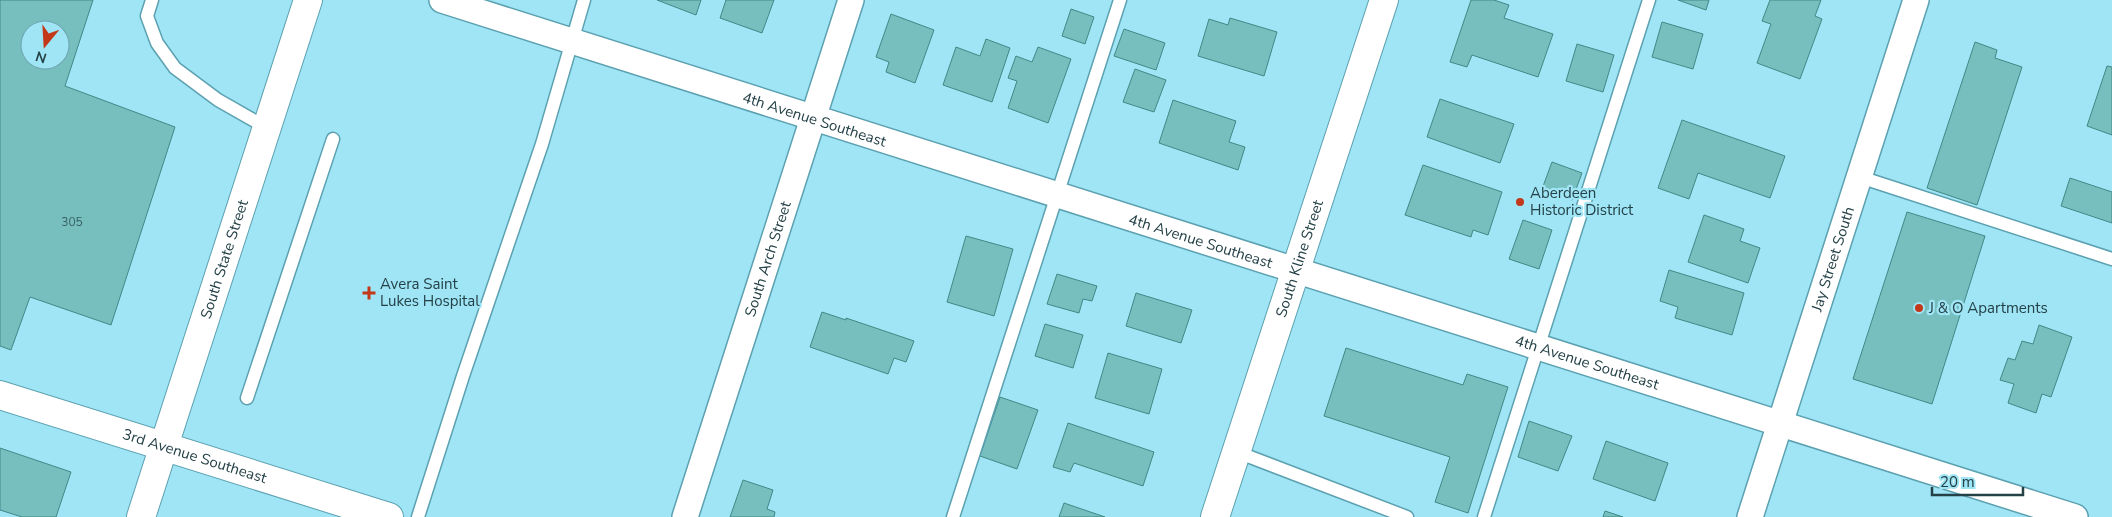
<svg xmlns="http://www.w3.org/2000/svg" width="2112" height="517" font-family="'Nunito Sans',sans-serif">
<style>
.building{fill:#77bfbe;stroke:#3f8987;fill-rule:evenodd}
.lines{fill:none;stroke-linecap:round;stroke-linejoin:round}
.service-casing{stroke:#5ca1b0;stroke-width:15}
.minor-casing{stroke:#5ca1b0;stroke-width:28}
.tertiary-casing{stroke:#5ca1b0;stroke-width:30}
.service{stroke:#fff;stroke-width:12}
.minor{stroke:#fff;stroke-width:25}
.tertiary{stroke:#fff;stroke-width:28}
.poi-dot{fill:#c23819;stroke:#9fe5f5;stroke-width:2}
.labels{text-anchor:middle;stroke-width:4.5;stroke-linejoin:round;paint-order:stroke}
.number-label{font-size:12px;fill:#396065}
.street-label{font-size:15px;fill:#244147;stroke:#9fe5f5}
.poi-label{font-size:15px;fill:#244147;stroke:#9fe5f5;text-anchor:start}
</style>
<rect width="100%" height="100%" fill="#9fe5f5"/>
<g class="building">
<path d="M0 0H93L65 86 175 127 111 325 30 297 11 350 0 346ZM30 30H60V60H30Z"/>
<polygon points="657,0 701,0 696,15"/>
<polygon points="726,0 774,0 762,33 720,18"/>
<polygon points="1471,0 1494,0 1509,5 1504,18 1553,34 1538,77 1472,55 1467,67 1450,62"/>
<polygon points="1678,0 1709,0 1706,10"/>
<polygon points="1770,0 1821,0 1815,16 1822,19 1800,79 1757,63 1771,24 1762,21"/>
<polygon points="1071,9 1094,17 1085,44 1062,36"/>
<polygon points="891,14 934,30 915,83 886,72 889,62 876,57"/>
<polygon points="1230,18 1277,32 1264,76 1198,56 1209,19 1228,25"/>
<polygon points="1662,22 1703,34 1693,69 1652,57"/>
<polygon points="1124,29 1165,43 1156,70 1114,56"/>
<polygon points="986,39 1010,48 992,102 943,85 956,47 980,56"/>
<polygon points="1975,42 1997,50 1995,58 2022,67 1977,205 1927,188"/>
<polygon points="1577,44 1614,55 1603,92 1566,81"/>
<polygon points="1038,47 1071,59 1048,123 1008,108 1017,81 1008,78 1016,56 1032,62"/>
<polygon points="2107,66 2112,67 2112,135 2087,126"/>
<polygon points="1135,69 1166,80 1154,112 1123,102"/>
<polygon points="1440,99 1514,124 1500,163 1427,137"/>
<polygon points="1173,100 1236,121 1229,142 1245,147 1238,170 1159,143"/>
<polygon points="1682,120 1785,156 1770,198 1698,173 1689,199 1658,188"/>
<polygon points="1552,162 1582,173 1572,200 1542,189"/>
<polygon points="1423,165 1502,192 1488,235 1473,230 1471,237 1405,215"/>
<polygon points="2070,178 2112,192 2112,223 2061,206"/>
<polygon points="1907,212 1985,236 1932,404 1853,379"/>
<polygon points="1704,215 1744,229 1740,241 1760,248 1748,283 1688,262"/>
<polygon points="1523,220 1552,230 1539,269 1509,259"/>
<polygon points="966,236 1013,249 994,316 947,302"/>
<polygon points="1669,270 1744,293 1732,335 1675,318 1678,307 1660,301"/>
<polygon points="1057,274 1097,286 1092,301 1083,299 1079,313 1047,304"/>
<polygon points="1136,293 1192,310 1181,343 1126,326"/>
<polygon points="822,312 846,320 846,318 914,341 906,362 894,358 888,374 810,347"/>
<polygon points="1045,324 1083,335 1073,368 1035,356"/>
<polygon points="2039,325 2072,337 2051,397 2042,394 2036,413 2008,403 2014,384 2000,380 2008,358 2015,360 2022,341 2033,344"/>
<polygon points="1346,348 1463,385 1467,374 1508,387 1468,513 1435,502 1450,457 1324,416"/>
<polygon points="1108,353 1162,369 1149,414 1095,398"/>
<polygon points="1000,397 1038,410 1017,469 980,456"/>
<polygon points="1529,421 1572,436 1558,471 1518,457"/>
<polygon points="1068,423 1154,452 1143,486 1074,463 1070,472 1053,467"/>
<polygon points="1606,441 1668,463 1655,501 1593,479"/>
<polygon points="0,448 71,472 56,517 22,517 0,510"/>
<polygon points="743,480 773,490 767,509 775,512 774,517 730,517"/>
<polygon points="1064,503 1105,517 1059,517"/>
<polygon points="1605,511 1623,517 1603,517"/>
</g>
<g class="lines">
<g class="service-casing">
<g id="service">
<polyline points="152,0 147,16 157,43 175,68 218,100 267,128"/>
<polyline points="1860,177 2112,259"/>
<polyline points="247,398 333,139"/>
<polyline points="1237,452 1407,517"/>
<polyline points="418,517 463,376 542,144 584,0"/>
<polyline points="953,517 1120,0"/>
<polyline points="1484,517 1649,0"/>
</g>
</g>
<g class="minor-casing">
<g id="minor">
<path id="s1" d="M442 0C985 176 1531 343 2075 517"/>
<path id="s2" d="M685 517 851 0"/>
<path id="s3" d="M1750 517 1916 0"/>
</g>
</g>
<g class="tertiary-casing">
<g id="tertiary">
<path id="s4" d="M0 395 389 517"/>
<path id="s5" d="M141 517 308 0"/>
<path id="s6" d="M1215 517 1384 0"/>
</g>
</g>
<use href="#service" class="service"/>
<use href="#minor" class="minor"/>
<use href="#tertiary" class="tertiary"/>
</g>
<g class="poi-dot">
<circle cx="1520" cy="202" r="5"/>
<path d="M366.5 285.5h5v5h5v5h-5v5h-5v-5h-5v-5h5z"/>
<circle cx="1919" cy="308" r="5"/>
</g>
<g class="labels">
<g class="number-label">
<text x="72" y="226">305</text>
</g>
<g class="street-label">
<text dy="5" stroke="none"><textPath href="#s1" startOffset="391">4th Avenue Southeast</textPath></text>
<text dy="5" stroke="none"><textPath href="#s1" startOffset="796">4th Avenue Southeast</textPath></text>
<text dy="5" stroke="none"><textPath href="#s2" startOffset="271">South Arch Street</textPath></text>
<text dy="5" stroke="none"><textPath href="#s6" startOffset="272">South Kline Street</textPath></text>
<text dy="5" stroke="none"><textPath href="#s5" startOffset="271">South State Street</textPath></text>
<text dy="5" stroke="none"><textPath href="#s3" startOffset="271">Jay Street South</textPath></text>
<text dy="5" stroke="none"><textPath href="#s1" startOffset="1201">4th Avenue Southeast</textPath></text>
<text dy="5" stroke="none"><textPath href="#s4" startOffset="204">3rd Avenue Southeast</textPath></text>
</g>
<g class="poi-label">
<text x="1530" y="198">Aberdeen<tspan x="1530" dy="17">Historic District</tspan></text>
<text x="380" y="289">Avera Saint<tspan x="380" dy="17">Lukes Hospital</tspan></text>
<text x="1929" y="313">J &amp; O Apartments</text>
</g>
</g>
<g transform="translate(45 45) rotate(198)"><circle r="24" fill="#9fe5f5" stroke="#6ea3af"/>
<path d="M0-4L9 19L0 12L-9 19Z" fill="#c23819"/>
<text y="-8" font-size="14" font-weight="bold" text-anchor="middle" fill="#244147">N</text>
</g>
<path d="M1932 487v8h91v-8" fill="none" stroke="#244147" stroke-width="2.5"/>
<text x="1940" y="487" font-size="15" fill="#244147" stroke="#9fe5f5" stroke-width="4" paint-order="stroke">20 m</text>
</svg>
